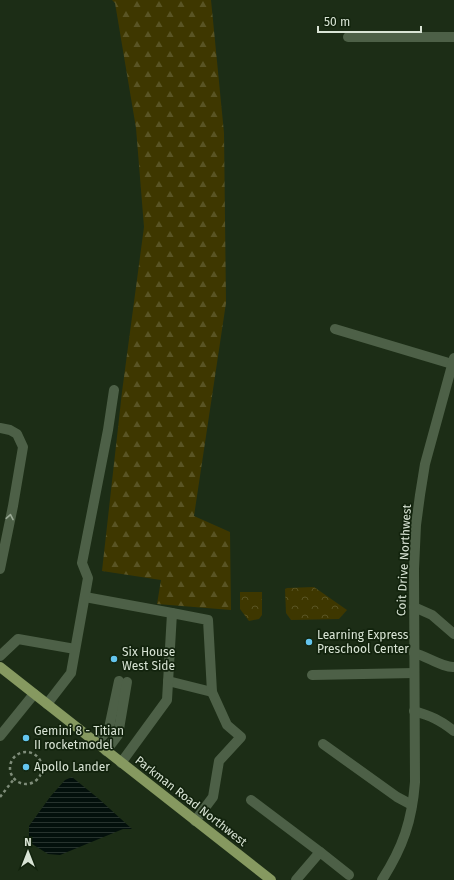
<svg xmlns="http://www.w3.org/2000/svg" width="454" height="880" font-family="'Fira Sans',sans-serif">
<style>
.forest{fill:url(#forest-firs)}
.park{fill:url(#park-crowns)}
.water{fill:url(#water-rules)}
.lines{fill:none;stroke-linecap:round;stroke-linejoin:round}
.path{stroke:#7f8d7a;stroke-width:2.5;stroke-dasharray:3 3;stroke-linecap:butt}
.minor{stroke:#4d6047;stroke-width:10}
.major{stroke:#869960;stroke-width:10}
.oneway{stroke:#9aa995}
.poi-dot{fill:#64c5ee;stroke:#12230d;stroke-width:1.5}
.labels{text-anchor:middle;stroke-width:3.5;stroke-linejoin:round;paint-order:stroke}
.street-label{font-size:12px;fill:#d9e4d5;stroke:#12230d}
.poi-label{font-size:12px;fill:#d9e4d5;stroke:#12230d;text-anchor:start}
</style>
<defs>
<pattern id="forest-firs" width="22" height="20" patternUnits="userSpaceOnUse"><rect width="22" height="20" fill="#3e3700"/><path d="M5 1l3.5 6h-7zM16 11l3.5 6h-7z" fill="#595424"/></pattern>
<pattern id="park-crowns" width="20" height="18" patternUnits="userSpaceOnUse"><rect width="20" height="18" fill="#3e3700"/><path d="M2 6a3 3 0 1 1 6 0M12 15a3 3 0 1 1 6 0" fill="none" stroke="#595424"/></pattern>
<pattern id="water-rules" width="6" height="5" patternUnits="userSpaceOnUse"><rect width="6" height="5" fill="#03100c"/><path d="M0 2.5h6" fill="none" stroke="#27332e"/></pattern>
</defs>
<rect width="100%" height="100%" fill="#1c2d16"/>
<polygon class="forest" points="112,0 211,0 224,133 226,303 194,516 230,532 231,610 157,604 161,580 102,571 122,392 144,227 136,128 115,3"/>
<g class="park">
<polygon points="314,587 347,610 339,619 291,620 286,613 285,589 287,588"/>
<polygon points="240,592 262,592 262,615 259,619 249,621 240,609"/>
</g>
<polygon class="water" points="72,777 99,799 132,829 123,829 60,855 48,854 29,842 29,826 50,797 65,780"/>
<g class="lines">
<g class="path">
<circle cx="26" cy="768" r="16"/>
<polyline points="0,797 14,779"/>
</g>
<g class="minor">
<polyline points="348,37 454,37"/>
<polyline points="335,329 452,364"/>
<polyline points="0,428 10,430 17,434 23,447 13,506 0,569"/>
<polyline points="85,597 172,613"/>
<polyline points="414,607 432,615 454,634"/>
<path d="M414 653C426 656 444 668 454 667"/>
<polyline points="0,656 18,639 75,649"/>
<polyline points="312,675 414,673"/>
<polyline points="168,681 212,692"/>
<polyline points="47,704 71,673 88,578 82,563 108,430 114,390"/>
<path d="M414 711C431 716 440 720 454 731"/>
<polyline points="0,736 34,694"/>
<polyline points="97,743 109,728 119,681"/>
<polyline points="323,744 397,797 412,805"/>
<polyline points="106,751 118,735 127,682"/>
<polyline points="121,763 167,700 172,613 208,620 212,692 227,725 241,737 219,761 213,797 195,821"/>
<polyline points="251,800 320,852"/>
<polyline points="296,880 320,852 349,875"/>
<path d="M382 880C403 847 412 821 415 782L414 569 416 525 420 495 425 464 454 358"/>
</g>
<polyline class="major" points="0,667 271,880"/>
</g>
<defs><path id="oneway-chevron" d="M-2-3.5L2.5 0L-2 3.5" fill="none" stroke-width="1.6" stroke-linecap="round" stroke-linejoin="round"/></defs>
<use class="oneway" href="#oneway-chevron" transform="translate(10 517) rotate(-79)"/>
<g class="poi-dot">
<circle cx="309" cy="642" r="4"/>
<circle cx="114" cy="659" r="4"/>
<circle cx="26" cy="738" r="4"/>
<circle cx="26" cy="767" r="4"/>
</g>
<g class="labels">
<g class="street-label">
<text transform="translate(404 560) rotate(-87)" y="4">Coit Drive Northwest</text>
<text transform="translate(191 801) rotate(38)" y="4">Parkman Road Northwest</text>
</g>
<g class="poi-label">
<text x="317" y="639">Learning Express<tspan x="317" dy="14">Preschool Center</tspan></text>
<text x="122" y="656">Six House<tspan x="122" dy="14">West Side</tspan></text>
<text x="34" y="735">Gemini 8 - Titian<tspan x="34" dy="14">II rocketmodel</tspan></text>
<text x="34" y="771">Apollo Lander</text>
</g>
</g>
<g transform="translate(28 852)" stroke="#12230d" stroke-width="3" paint-order="stroke">
<path d="M0-3L7 15L0 10L-7 15Z" fill="#d9e4d5"/>
<text y="-6" font-size="11" font-weight="bold" text-anchor="middle" fill="#d9e4d5">N</text>
</g>
<path d="M318 26v6h103v-6" fill="none" stroke="#d9e4d5" stroke-width="2"/>
<text x="324" y="26" font-size="12" fill="#d9e4d5" stroke="#12230d" stroke-width="3" paint-order="stroke">50 m</text>
</svg>
